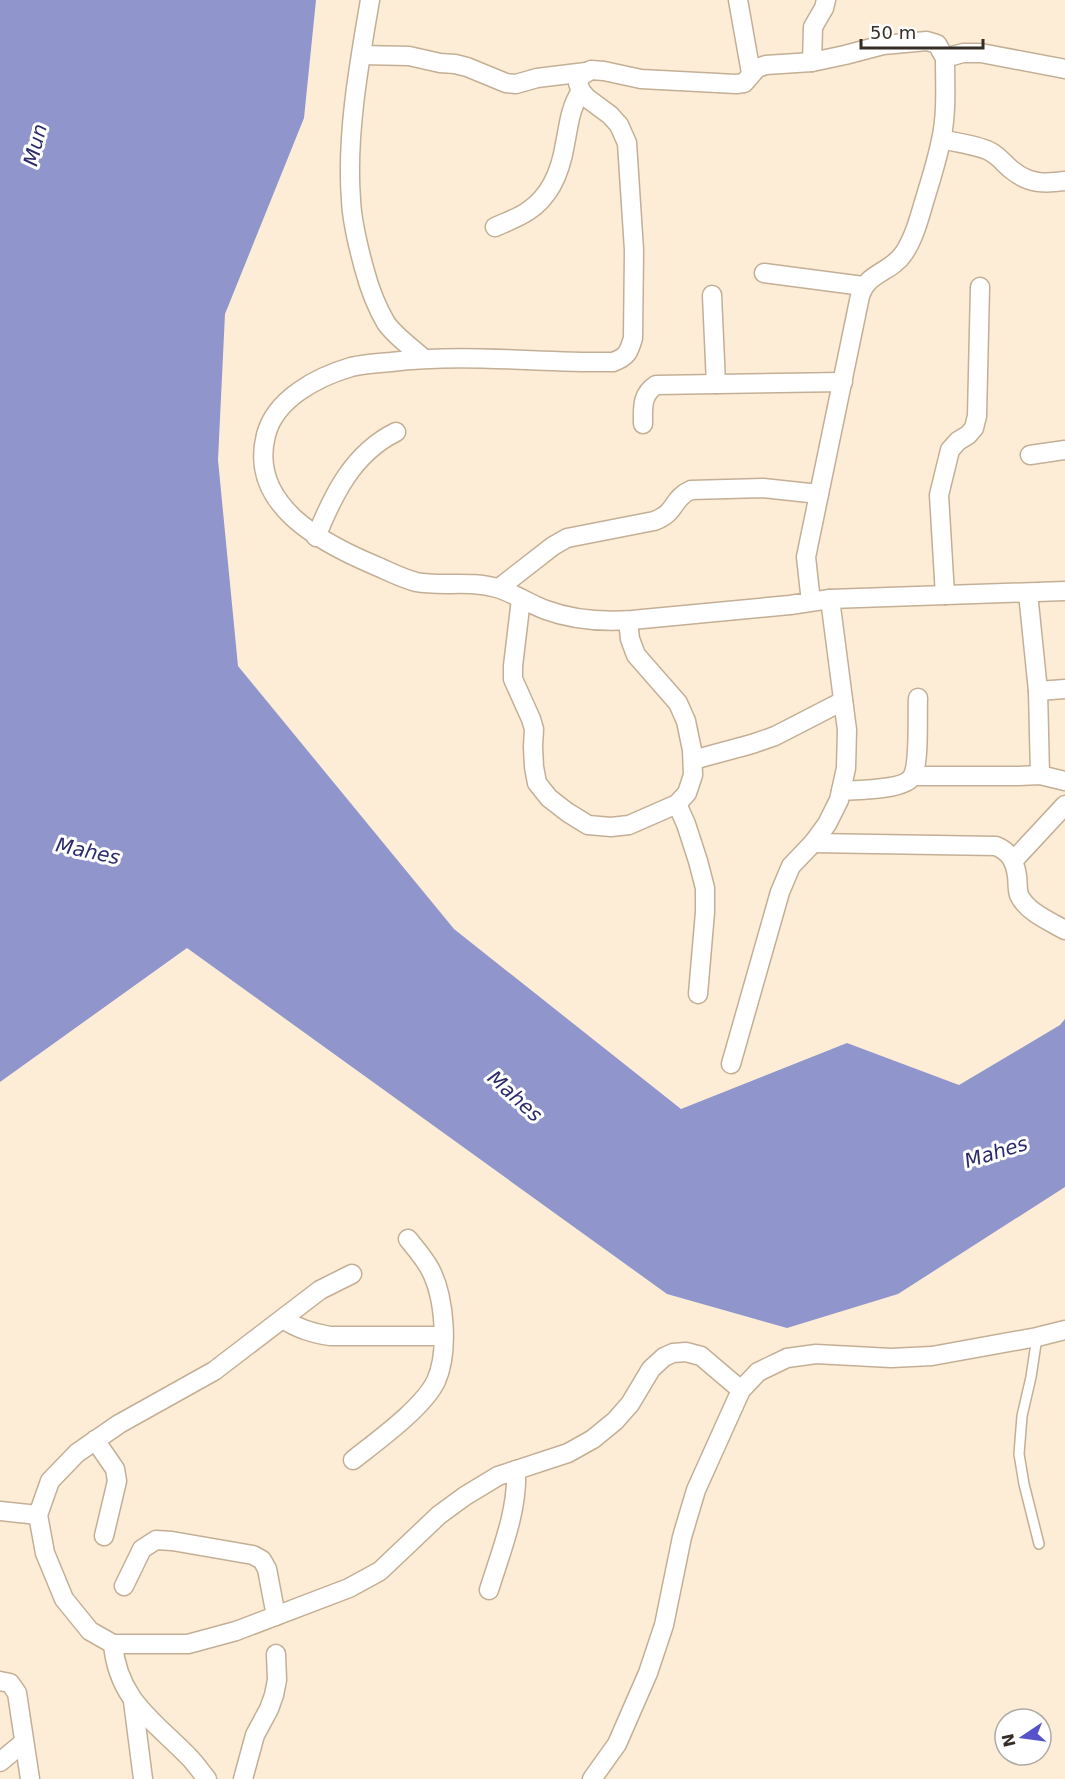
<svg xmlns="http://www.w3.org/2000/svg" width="1065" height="1779" font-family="'DejaVu Sans',sans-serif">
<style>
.water{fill:#9096cc}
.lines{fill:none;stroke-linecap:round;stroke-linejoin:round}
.service-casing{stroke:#c3af95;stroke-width:12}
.minor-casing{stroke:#c3af95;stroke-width:21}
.service{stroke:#fff;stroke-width:9}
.minor{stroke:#fff;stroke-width:18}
.labels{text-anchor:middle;stroke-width:6;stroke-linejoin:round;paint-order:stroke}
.water-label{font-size:20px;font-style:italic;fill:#2b2a6a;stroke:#fff}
</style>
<rect width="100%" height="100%" fill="#fdedd7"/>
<polygon class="water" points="0,0 316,0 304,118 225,314 218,460 238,666 454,929 681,1109 847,1043 959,1085 1060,1025 1065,1019 1065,1187 898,1294 787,1328 667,1294 187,948 0,1082"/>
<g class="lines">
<g class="service-casing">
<polyline id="service" points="1037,1337 1031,1377 1022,1416 1019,1454 1024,1484 1039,1544"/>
</g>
<g class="minor-casing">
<g id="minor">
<path d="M370 0C359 64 346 136 351 200 352 223 358 246 364 268 369 287 376 306 386 323 395 336 411 347 423 358"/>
<polyline points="738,0 751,73"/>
<polyline points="361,55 409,56 440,63 455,64 467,67 506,83 516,84 537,78 586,72"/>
<polyline points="945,58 963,53 981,53 1065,69"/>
<polyline points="812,62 813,27 824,8 826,0"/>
<path d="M942 139C956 143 979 145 991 152 1000 157 1005 165 1012 170 1029 184 1045 184 1065 181"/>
<path d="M495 227C506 222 518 218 528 211 551 196 561 169 565 144 569 124 570 108 581 91"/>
<polyline points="764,273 863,286"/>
<polyline points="712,295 716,384"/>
<path d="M643 424C643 408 641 395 656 385L843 382"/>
<polyline points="1030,455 1065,450"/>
<path d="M316 537C333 495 353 453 396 432"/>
<path d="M499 588 553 546 567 538 654 521C677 513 671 499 691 490L763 488 819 494"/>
<polyline points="1028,593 1038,691 1040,775"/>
<polyline points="945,595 939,495 950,450 958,441 968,435 974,428 977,416 980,287"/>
<polyline points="521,599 513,666 513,679 531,719 534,729 533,747 534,767 537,783 549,798 567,812 588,825 611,827 629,825 677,804 687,793 693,775 692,750 686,721 678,703 636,655 630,639 628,621"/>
<path d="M811 602 806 557 860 296C867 272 891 273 904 253 914 238 919 219 924 202 930 182 937 161 941 140 947 114 945 85 945 58L937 44 927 41 883 45 845 55 812 62 766 65 757 68 744 83 736 84 641 79 604 71 591 70 581 76 578 83 581 91 587 98 610 115 619 125 627 143 634 250 633 338C629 352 627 357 613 362 539 363 464 353 391 362 378 363 363 364 351 367 317 377 275 399 266 435 248 505 322 543 374 565 388 571 401 578 416 582 442 587 470 580 497 588 514 593 529 604 546 610 573 620 604 622 632 620L790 605 830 599 1065 591"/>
<polyline points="1038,691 1065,689"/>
<polyline points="693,760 752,744 775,736 843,701"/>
<polyline points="913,776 1019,776 1040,775 1065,781"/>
<path d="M841 791C856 790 904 790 912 777 920 764 917 714 918 698"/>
<polyline points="677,804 686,824 698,861 705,888 705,912 698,994"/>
<path d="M813 843 996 846C1010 852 1015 861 1017 876 1018 882 1017 889 1019 895 1027 912 1049 921 1065 930"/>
<polyline points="1013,861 1065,805"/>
<polyline points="731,1064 780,892 791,866 813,843 827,824 839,800 846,768 847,730 830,599"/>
<polyline points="352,1274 320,1290 214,1371 119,1424 77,1453 50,1481 38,1515 45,1553 64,1599 90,1631 113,1644 188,1644 236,1631 349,1588 380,1571 439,1515 465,1496 498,1476 568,1453 593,1439 615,1421 630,1404 651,1369 664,1357 673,1353 686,1352 701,1356 741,1390"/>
<path d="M283 1319C298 1329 312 1333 330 1336H443"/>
<polyline points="95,1440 115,1469 117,1481 104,1536"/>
<path d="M353 1460C377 1441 423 1408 436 1381 449 1352 445 1297 430 1269 424 1258 416 1249 408 1239"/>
<polyline points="0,1511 38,1515"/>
<polyline points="124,1586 142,1549 156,1540 172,1541 253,1555 262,1560 267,1569 276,1616"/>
<path d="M489 1590C501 1551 518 1511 516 1470"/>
<path d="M113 1644C118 1700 153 1720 189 1757 196 1764 201 1772 207 1779"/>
<polyline points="0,1681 10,1683 17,1693 30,1779"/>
<polyline points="133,1701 143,1779"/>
<polyline points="0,1762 24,1742"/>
<polyline points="243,1779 255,1735 269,1709 274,1695 277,1680 276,1654"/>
<polyline points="592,1779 617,1744 648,1673 664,1625 682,1537 696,1490 741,1390 758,1372 787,1358 816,1354 891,1358 932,1356 1037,1337 1065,1330"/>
</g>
</g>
<use href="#service" class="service"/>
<use href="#minor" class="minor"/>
</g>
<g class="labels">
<g class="water-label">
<text transform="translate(35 145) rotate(-76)" y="7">Mun</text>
<text transform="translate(88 851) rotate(12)" y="7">Mahes</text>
<text transform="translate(515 1096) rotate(42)" y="7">Mahes</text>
<text transform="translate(996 1152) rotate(-17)" y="7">Mahes</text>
</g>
</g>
<g transform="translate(1023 1737) rotate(257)"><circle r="28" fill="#ffffff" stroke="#afaba7" stroke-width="1.5"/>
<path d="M0-4.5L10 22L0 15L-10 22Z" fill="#5653ca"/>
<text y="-9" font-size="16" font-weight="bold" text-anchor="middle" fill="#362e24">N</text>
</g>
<path d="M861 39v9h122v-9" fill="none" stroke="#362e24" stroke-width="3"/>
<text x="870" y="39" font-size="18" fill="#362e24" stroke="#ffffff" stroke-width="4.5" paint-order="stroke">50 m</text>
</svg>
